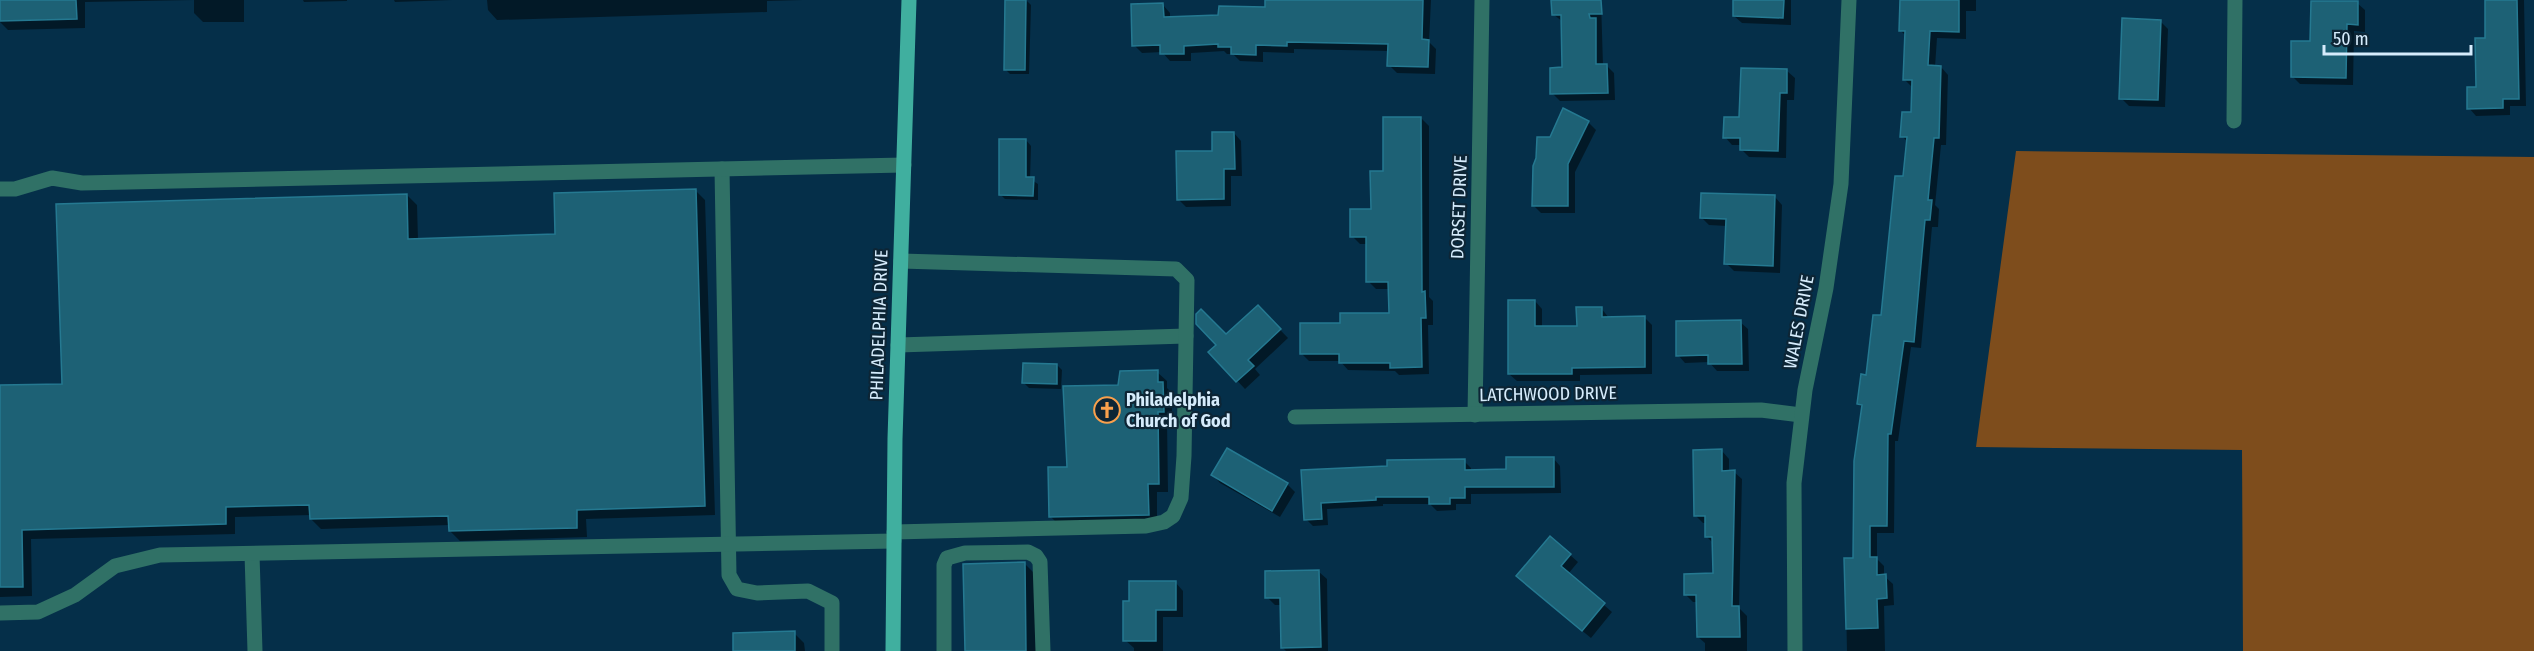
<svg xmlns="http://www.w3.org/2000/svg" width="2534" height="651" font-family="'Fira Sans Condensed',sans-serif">
<style>
.forest{fill:#7e4d1c}
.shadow{fill:#0007}
.building{fill:#1d6175;stroke:#257991;stroke-width:1.5}
.lines{fill:none;stroke-linecap:round;stroke-linejoin:round}
.minor{stroke:#307166;stroke-width:15}
.major{stroke:#40af9f;stroke-width:15}
.labels{text-anchor:middle;stroke-width:4.5;stroke-linejoin:round;paint-order:stroke}
.street-label{font-size:18px;fill:#d6ecfc;stroke:#0d2535}
.poi-label{font-size:18px;font-weight:bold;fill:#d6ecfc;stroke:#0d2535;text-anchor:start}
</style>
<rect width="100%" height="100%" fill="#052f49"/>
<polygon class="forest" points="2016,151 2534,157 2534,651 2243,651 2242,450 1976,447"/>
<g class="shadow">
<polygon points="0,0 194,0 85,2 85,28 8,30 0,22"/>
<polygon points="194,0 244,0 244,22 203,22 194,13"/>
<polygon points="303,0 347,0 347,1 304,2"/>
<polygon points="394,0 452,0 395,2"/>
<polygon points="487,0 803,0 767,1 767,12 497,20 488,10"/>
<polygon points="1006,0 1026,0 1031,5 1029,74 1010,74 1005,69"/>
<polygon points="1267,0 1431,0 1429,42 1436,49 1435,74 1397,73 1389,65 1389,51 1294,49 1294,53 1263,52 1263,62 1240,61 1233,54 1227,54 1224,51 1191,53 1191,61 1170,61 1162,52 1142,53 1134,45 1163,5 1170,13 1170,18 1220,17 1267,9"/>
<polygon points="1553,0 1601,0 1603,66 1607,66 1614,73 1615,100 1560,101 1552,93 1564,69 1563,22 1553,14"/>
<polygon points="1735,0 1791,0 1791,25 1742,23 1734,16"/>
<polygon points="1901,0 1976,0 1976,11 1966,11 1966,39 1937,38 1935,67 1941,67 1948,75 1946,145 1941,145 1935,205 1939,209 1938,227 1932,227 1921,348 1911,347 1898,441 1895,441 1894,533 1877,533 1877,559 1884,566 1884,576 1893,584 1894,605 1884,606 1885,651 1847,651 1845,559 1854,559 1863,408 1858,404 1882,317 1905,178 1908,142 1902,136 1912,114 1913,88 1904,79 1906,36 1900,30"/>
<polygon points="2486,0 2524,0 2526,106 2510,106 2510,115 2476,116 2469,108 2478,88 2487,39"/>
<polygon points="2357,3 2365,10 2365,32 2354,31 2353,85 2300,84 2292,76 2312,42"/>
<polygon points="2160,21 2168,29 2165,107 2129,106 2121,98"/>
<polygon points="1787,71 1795,78 1794,100 1787,100 1786,158 1749,157 1741,149 1742,145 1732,145 1725,137"/>
<polygon points="1421,118 1429,126 1429,297 1433,301 1433,325 1428,325 1429,374 1399,375 1395,371 1348,370 1340,361 1309,361 1301,353 1342,325 1390,314 1390,289 1376,289 1368,281 1368,244 1360,244 1352,236 1372,211 1385,173"/>
<polygon points="1588,122 1596,130 1575,172 1575,213 1541,213 1533,205 1550,139"/>
<polygon points="1234,133 1241,141 1242,176 1231,176 1231,206 1186,207 1178,199 1214,152"/>
<polygon points="1026,140 1031,146 1030,179 1038,184 1038,200 1005,199 1000,194"/>
<polygon points="695,190 705,200 715,515 586,519 587,537 460,541 450,531 450,525 321,529 311,519 311,515 235,517 235,534 31,539 32,596 0,597 0,387 63,385 407,195 417,205 418,240 557,236"/>
<polygon points="1775,197 1782,205 1780,273 1734,271 1726,263 1727,226 1709,225 1702,218"/>
<polygon points="1535,301 1542,309 1542,327 1578,327 1601,308 1609,318 1644,317 1652,325 1652,374 1580,375 1580,381 1517,381 1509,374"/>
<polygon points="1258,307 1288,338 1255,369 1260,375 1245,389 1210,352"/>
<polygon points="1740,322 1748,329 1749,371 1717,371 1709,362 1685,363 1678,355"/>
<polygon points="1057,365 1062,370 1061,389 1029,388 1024,383"/>
<polygon points="1157,372 1167,381 1167,388 1172,393 1172,420 1167,420 1168,492 1157,492 1157,524 1060,526 1050,516 1068,468 1120,386"/>
<polygon points="1722,451 1729,459 1729,472 1734,472 1742,479 1739,608 1747,616 1747,651 1705,651 1705,643 1698,637 1698,602 1693,602 1686,595 1715,575 1714,544 1706,536 1706,523 1703,523 1695,515"/>
<polygon points="1553,458 1560,466 1561,493 1471,494 1471,504 1456,504 1456,510 1437,511 1430,504 1383,504 1383,506 1327,509 1328,525 1313,526 1306,519 1303,472 1464,461 1471,468 1471,472 1508,471"/>
<polygon points="1213,475 1287,484 1295,492 1280,517 1220,483"/>
<polygon points="1570,555 1578,562 1568,574 1612,612 1591,638 1525,584"/>
<polygon points="1024,563 1034,573 1036,651 966,651"/>
<polygon points="1319,572 1327,579 1328,651 1286,651 1282,647 1282,605 1275,605 1267,597"/>
<polygon points="1176,583 1183,591 1183,617 1163,617 1163,651 1134,651 1134,648 1125,640 1131,602"/>
<polygon points="794,633 804,643 805,651 735,651"/>
</g>
<g class="building">
<polygon points="0,0 76,0 77,19 0,21"/>
<polygon points="1005,0 1026,0 1025,70 1004,70"/>
<polygon points="1265,0 1423,0 1422,39 1429,40 1428,67 1387,66 1388,44 1287,42 1287,46 1256,45 1256,55 1231,54 1231,47 1218,47 1218,44 1184,46 1184,54 1160,54 1160,45 1132,46 1131,4 1163,3 1164,17 1218,15 1219,6 1265,7"/>
<polygon points="1551,0 1601,0 1602,14 1589,14 1590,18 1596,18 1596,64 1607,64 1608,93 1550,94 1550,68 1562,67 1561,15 1552,15"/>
<polygon points="1733,0 1784,0 1783,18 1733,16"/>
<polygon points="1900,0 1959,0 1959,32 1930,31 1928,65 1941,66 1939,138 1934,138 1928,200 1932,200 1930,220 1925,220 1914,342 1904,341 1891,434 1888,434 1887,526 1870,526 1870,557 1877,557 1877,575 1886,574 1887,598 1877,599 1878,628 1846,629 1844,558 1853,558 1854,461 1862,405 1857,404 1861,374 1866,375 1873,315 1881,315 1895,176 1903,176 1907,137 1900,137 1902,112 1911,112 1912,80 1903,80 1905,31 1899,31"/>
<polygon points="2485,0 2517,0 2519,99 2503,99 2503,108 2467,109 2467,87 2476,87 2475,38 2485,38"/>
<polygon points="2311,1 2358,1 2358,25 2347,24 2346,78 2291,77 2291,41 2310,41"/>
<polygon points="2122,18 2161,20 2158,100 2119,99"/>
<polygon points="1741,68 1787,69 1787,93 1780,93 1778,151 1740,150 1740,138 1723,138 1724,117 1739,117"/>
<polygon points="1563,108 1589,121 1568,164 1568,206 1532,206 1533,166 1536,158 1537,137 1550,137"/>
<polygon points="1383,117 1421,117 1422,292 1425,291 1426,318 1421,318 1422,367 1390,368 1390,363 1339,363 1339,354 1300,354 1300,323 1340,323 1340,313 1389,313 1388,282 1366,282 1366,237 1350,237 1350,209 1371,209 1370,171 1383,171"/>
<polygon points="1212,132 1234,132 1235,169 1224,169 1224,199 1177,200 1176,151 1212,151"/>
<polygon points="999,139 1026,139 1026,177 1034,177 1033,196 999,195"/>
<polygon points="696,189 705,506 577,510 577,528 449,531 448,516 310,519 309,505 226,507 226,524 22,530 23,587 0,587 0,385 62,384 56,204 407,194 408,239 555,234 554,193"/>
<polygon points="1701,193 1775,195 1773,266 1724,264 1726,219 1700,218"/>
<polygon points="1508,300 1535,300 1535,326 1577,326 1576,307 1602,307 1602,317 1645,316 1645,367 1572,368 1572,374 1508,374"/>
<polygon points="1258,305 1281,329 1248,360 1254,366 1236,382 1208,352 1216,345 1196,324 1196,314 1201,309 1226,334"/>
<polygon points="1741,320 1742,364 1708,364 1708,355 1676,356 1676,321"/>
<polygon points="1023,363 1057,364 1057,384 1022,383"/>
<polygon points="1158,370 1158,382 1163,382 1164,412 1158,412 1159,484 1148,484 1149,515 1049,517 1048,467 1067,467 1063,386 1118,385 1120,371"/>
<polygon points="1227,448 1288,483 1272,511 1211,475"/>
<polygon points="1722,449 1722,471 1735,470 1732,606 1739,606 1740,637 1697,637 1696,595 1684,595 1684,574 1713,573 1712,537 1705,537 1705,516 1694,516 1693,450"/>
<polygon points="1506,457 1554,457 1554,487 1465,487 1465,498 1450,498 1450,504 1429,504 1429,497 1376,497 1376,500 1321,503 1322,519 1304,520 1301,470 1387,466 1387,460 1465,459 1465,470 1506,469"/>
<polygon points="1550,536 1571,554 1561,566 1605,603 1582,631 1516,576"/>
<polygon points="1025,562 1026,651 965,651 963,564"/>
<polygon points="1319,570 1321,647 1281,648 1280,598 1265,598 1265,571"/>
<polygon points="1129,581 1176,581 1176,610 1156,610 1156,641 1123,641 1123,601 1129,601"/>
<polygon points="795,631 795,651 733,651 733,633"/>
</g>
<g class="lines">
<g class="minor">
<polyline points="2234,121 2235,0"/>
<polyline points="722,169 729,575 737,589 757,593 808,591 832,603 832,651"/>
<polyline points="0,189 15,189 52,178 82,183 904,165"/>
<polyline points="898,345 1186,336"/>
<polyline points="1475,415 1482,0"/>
<polyline points="1295,417 1761,410 1801,415"/>
<polyline points="894,532 1146,526 1164,522 1173,516 1181,498 1184,456 1187,280 1176,269 901,261"/>
<polyline points="252,554 255,651"/>
<polyline points="0,613 38,612 75,595 115,566 160,555 894,541"/>
<polyline points="944,651 944,565 947,558 965,553 1028,552 1036,556 1040,562 1043,651"/>
<polyline points="1795,651 1794,483 1805,390 1826,288 1841,184 1849,0"/>
</g>
<polyline class="major" points="893,651 895,439 909,0"/>
</g>
<defs>
<g id="church-ring" transform="scale(1.35)"><circle r="9.5" fill="#0d2535" stroke="#f9a04c" stroke-width="1.5"/><path d="M-1.2-6h2.4v3.5h3.3v2.4h-3.3V6h-2.4V-.1h-3.3v-2.4h3.3Z" fill="#f9a04c"/></g>
</defs>
<g fill-rule="evenodd">
<use href="#church-ring" x="1107" y="410"/>
</g>
<g class="labels">
<g class="street-label">
<text transform="translate(1459 207) rotate(-88)" y="6">DORSET DRIVE</text>
<text transform="translate(1799 322) rotate(-79)" y="6">WALES DRIVE</text>
<text transform="translate(879 325) rotate(-88)" y="6">PHILADELPHIA DRIVE</text>
<text transform="translate(1548 394) rotate(-1)" y="6">LATCHWOOD DRIVE</text>
</g>
<g class="poi-label">
<text x="1126" y="406">Philadelphia<tspan x="1126" dy="21">Church of God</tspan></text>
</g>
</g>
<path d="M2324 45v9h147v-9" fill="none" stroke="#d6ecfc" stroke-width="3"/>
<text x="2333" y="45" font-size="18" fill="#d6ecfc" stroke="#0d2535" stroke-width="4.5" paint-order="stroke">50 m</text>
</svg>
